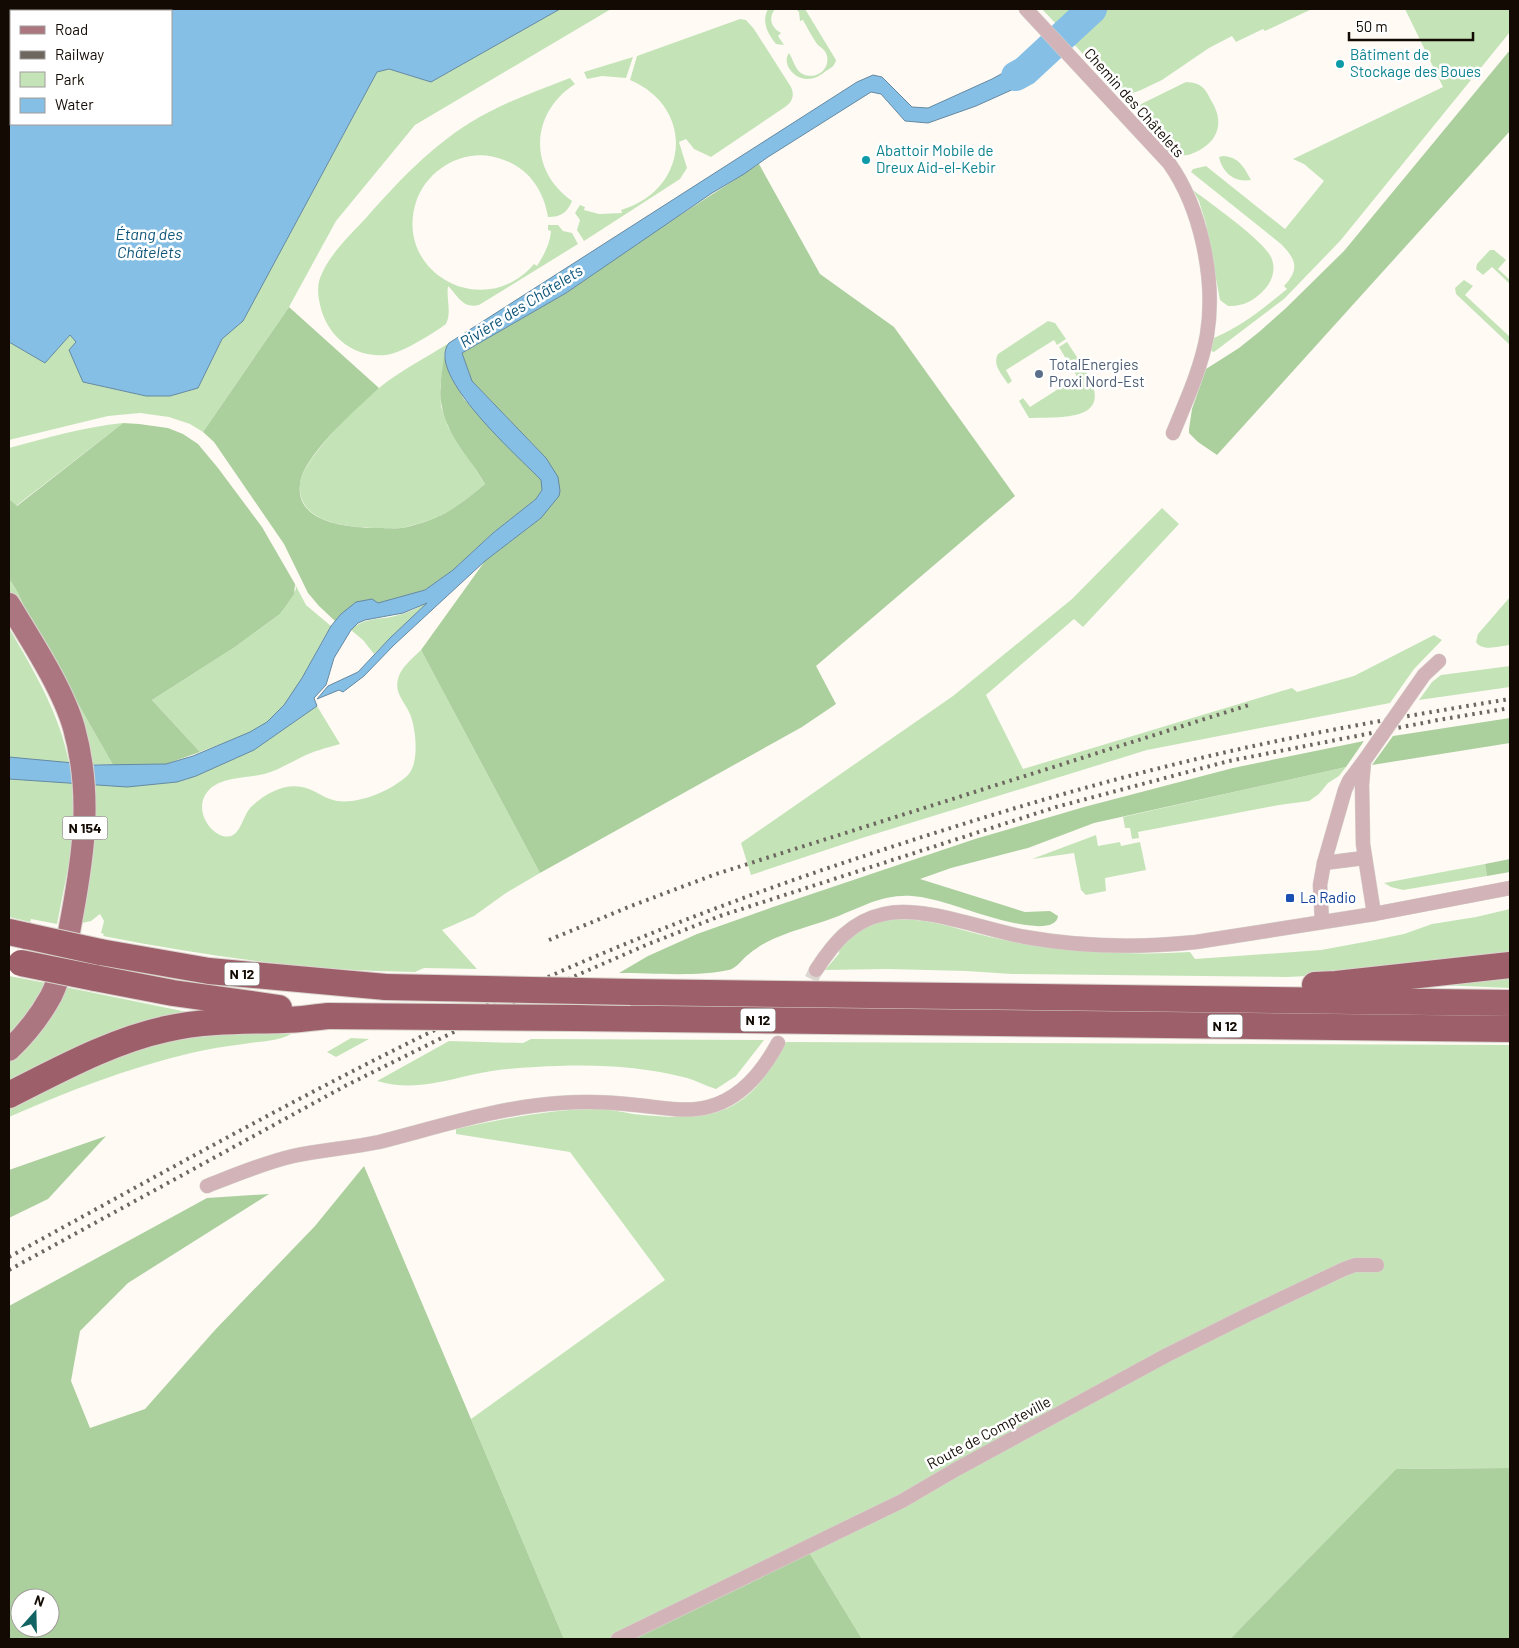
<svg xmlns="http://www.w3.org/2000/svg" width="1519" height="1648" font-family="Barlow,sans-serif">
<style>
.green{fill:#c4e4b8}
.forest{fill:#abd09e;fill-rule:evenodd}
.water{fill:#86bfe5;stroke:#6489a1}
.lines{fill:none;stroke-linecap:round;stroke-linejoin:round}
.river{stroke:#86bfe5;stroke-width:30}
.street-tunnel{stroke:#dcd6d0;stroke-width:14;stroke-dasharray:14 7;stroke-linecap:butt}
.street-casing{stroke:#d9d4cd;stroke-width:15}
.primary-casing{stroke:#d9d4cd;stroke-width:24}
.highway-casing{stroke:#d9d4cd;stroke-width:28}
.street{stroke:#d2b3b8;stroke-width:14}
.primary{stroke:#ac7680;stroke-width:22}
.highway{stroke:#9d606b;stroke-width:26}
.rail{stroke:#6e6760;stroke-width:4;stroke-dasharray:2.5 5;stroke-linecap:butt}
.street-bridge-casing{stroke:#d9d4cd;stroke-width:15;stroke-linecap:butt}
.highway-bridge-casing{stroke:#d9d4cd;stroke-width:28;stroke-linecap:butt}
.street-bridge{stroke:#d2b3b8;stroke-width:14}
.highway-bridge{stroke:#9d606b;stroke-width:26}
.culture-dot{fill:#0f9aa8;stroke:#fff;stroke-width:2}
.service-dot{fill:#5c6f8a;stroke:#fff;stroke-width:2}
.transit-dot{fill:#1a4fb4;stroke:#fff;stroke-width:2}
.labels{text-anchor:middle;stroke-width:5;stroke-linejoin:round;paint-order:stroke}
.shield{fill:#fff;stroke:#5a544f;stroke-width:1}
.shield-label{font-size:14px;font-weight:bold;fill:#130b03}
.culture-label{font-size:15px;fill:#0d838f;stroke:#fff;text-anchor:start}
.street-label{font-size:15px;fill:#130b03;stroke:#fff}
.service-label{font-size:15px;fill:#4e5e75;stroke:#fff;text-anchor:start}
.transit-label{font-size:15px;fill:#164399;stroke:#fff;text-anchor:start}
.water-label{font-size:16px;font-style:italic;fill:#0c5478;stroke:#fff}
</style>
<rect width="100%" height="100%" fill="#fffaf4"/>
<g class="green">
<polygon points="560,9 611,9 415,125 336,221 289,307 203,432 190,424 169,417 140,413 108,416 9,440 9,342 45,363 70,335 76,342 83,382 146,396 170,396 198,388 222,339 243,321 377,72 389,69 431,82"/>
<path d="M768 9H775C768 18 771 28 781 33L778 36 784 45 776 44C768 34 761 22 768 9Z"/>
<path d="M796 9H805L836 60C835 66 831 68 826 71 821 75 815 79 808 79 795 80 781 64 789 53 793 59 795 69 801 73 814 81 830 71 827 56 826 50 821 48 817 44 812 37 807 27 803 20L800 21 799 12Z"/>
<polygon points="1042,9 1078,9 1059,27"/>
<polygon points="1108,9 1312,9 1265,31 1263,29 1236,42 1232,36 1209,48 1162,80 1141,90 1122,97 1072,42"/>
<path d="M1405 9H1510V32L1340 241 1284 299 1214 352 1211 351 1214 338C1242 326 1264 308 1287 289L1284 286C1300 269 1296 259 1281 244L1191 172 1193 169 1206 166 1285 229 1324 181 1304 164 1293 159 1443 87Z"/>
<path d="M740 19 746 20 754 29 791 87C795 96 792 102 785 107L711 157 694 149 686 139 679 142 687 168 680 179 584 241 577 230 580 220 575 213 580 205 585 207 584 210 599 214 622 213 621 210C689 190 696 108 630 80L637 56Z"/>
<polygon points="633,57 626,78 602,76 587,79 584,72"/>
<path d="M570 78 575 84C530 113 528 170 572 201 567 213 561 217 548 217 544 191 529 169 504 160 485 152 464 154 446 165 433 173 423 184 417 199 391 272 484 323 534 264L537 266C544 255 550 244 551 231L548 230V225H558L563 231 572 233 578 244 479 305C463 309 458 296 448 286 446 298 452 312 446 324 434 333 400 354 386 355 353 358 327 336 320 305 318 296 317 287 320 278 328 256 350 235 366 218 402 177 440 137 489 112 515 98 543 89 570 78Z"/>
<path d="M1186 82C1202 83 1205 88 1212 102 1226 125 1216 145 1191 154 1184 157 1178 154 1172 155L1165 148 1168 145 1136 111 1137 106Z"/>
<path d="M1223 156C1239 157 1244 167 1251 180 1234 183 1222 172 1219 157Z"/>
<path d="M1193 190C1210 203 1263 240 1271 257 1276 268 1273 280 1265 289 1255 300 1243 307 1228 306L1220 300 1206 224 1199 201Z"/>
<polygon points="1490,250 1494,250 1506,260 1498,269 1510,280 1510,284 1492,267 1483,275 1476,269 1477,264"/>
<polygon points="1464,280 1473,286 1465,295 1510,337 1510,345 1456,294 1455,288"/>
<path d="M1048 321 1055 323 1066 339 1057 345 1054 340 1006 370 1012 381 1008 384C1002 374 992 365 998 354Z"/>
<polygon points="1067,342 1081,363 1072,369 1059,347"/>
<path d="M449 343 445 352 440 387 441 406 448 427 485 484C469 497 454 510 435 518 425 522 413 525 402 528 395 529 387 528 379 528 352 528 296 524 300 484 303 458 358 405 379 388 398 372 427 357 449 343Z"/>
<path d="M1083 366C1118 421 1068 417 1029 418L1019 401 1023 398 1030 407 1077 377 1074 371Z"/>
<path d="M123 423 16 506 9 499V448C46 438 84 427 123 423Z"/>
<polygon points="1162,508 1179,524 1083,627 1074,619 986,695 1023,769 1292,688 1297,692 1354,676 1434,635 1442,640 1414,669 1390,703 1147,750 862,838 751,875 741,843 953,696 1072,599"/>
<path d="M9 579C19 591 23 607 33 621 38 629 40 632 43 642L113 765 89 764 9 596Z"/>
<path d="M295 584 306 605 331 626C311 657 298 699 267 722 248 736 222 743 200 752L152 700 235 647 280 614 296 589Z"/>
<path d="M1510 597V645C1500 646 1482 652 1476 642L1478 634Z"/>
<path d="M428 602 374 654 363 640 351 630C364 617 379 620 395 616 407 613 418 608 428 602Z"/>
<path d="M9 628C34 671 60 714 69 763L9 757Z"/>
<path d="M421 650 540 873 506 893 474 916 442 930 477 969 424 968 415 972C390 971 364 971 339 969 259 964 181 951 103 936L104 934 101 933 104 921 100 914 91 921 82 923 92 784 177 782 196 776 254 750 317 706 340 744C326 748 313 751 300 758 287 764 274 773 259 775 243 778 220 778 209 790 189 811 217 844 233 835 241 831 244 814 251 807 267 792 288 781 309 789 319 793 326 799 337 801 360 804 390 791 407 776 420 764 416 729 410 714 405 702 394 693 398 679 400 668 413 658 421 650Z"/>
<polygon points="1510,666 1510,687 1419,700 1432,682 1441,675"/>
<polygon points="1346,767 1339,776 1328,783 1319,794 1309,801 1279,805 1138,832 1139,838 1132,839 1130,828 1125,828 1123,817"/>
<polygon points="9,779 72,783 74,825 71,853 57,924 31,919 30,922 9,917"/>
<polygon points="1096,835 1098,846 1120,842 1121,846 1140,842 1146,870 1105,878 1106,891 1086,895 1081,890 1074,853 1032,859"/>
<polygon points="1485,864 1487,876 1403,890 1391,887 1384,883"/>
<path d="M1510 909V954L1328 975 1287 977 1012 974 966 971 887 969 825 970C829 965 833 961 837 956 842 950 837 956 840 949 843 941 854 932 861 928 904 908 948 927 990 937 1009 941 1027 945 1046 947 1094 953 1142 955 1190 952L1195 959 1321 950 1370 941 1404 934 1432 924 1476 917Z"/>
<polygon points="1510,972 1510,988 1439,985"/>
<polygon points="9,976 46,983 35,1004 9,1035"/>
<polygon points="65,987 197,1014 9,1087 9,1062 19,1054"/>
<path d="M224 1034H291C277 1042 260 1041 244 1044 226 1046 208 1049 191 1053 128 1068 68 1091 9 1117V1108C65 1081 123 1047 186 1037 199 1035 212 1035 224 1034Z"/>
<polygon points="351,1038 369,1039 336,1057 327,1052"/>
<path d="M531 1039 764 1040 736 1076 716 1089C706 1086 697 1081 687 1078 635 1065 589 1064 536 1067 514 1068 492 1070 471 1075 440 1082 410 1091 377 1081L449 1041 523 1043Z"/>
<path d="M787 1042 1510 1045V1468L1396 1469 1230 1639H862L804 1544 616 1639H564L471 1419 665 1280 570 1152 456 1134V1129C504 1119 553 1108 603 1109 613 1110 623 1112 633 1114 708 1122 750 1118 783 1043Z"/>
</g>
<g class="forest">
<polygon points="1510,50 1510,131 1217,455 1198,442 1189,433 1189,429 1192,409 1206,369 1239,348 1259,332 1286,308 1344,251"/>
<polygon points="759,164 820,274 894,327 1015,496 816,666 836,704 802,727 540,873 421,650 485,561 541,518 546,458 472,381 462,353 566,293 651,234"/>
<path d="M289 307 379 388C358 408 304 454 300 484 295 524 351 528 379 528 386 528 394 529 402 528 412 526 425 522 435 518 454 510 469 497 485 484 471 459 447 436 442 407 438 390 442 373 444 356L452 379 464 399 542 480V490L536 499 493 533 453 570 425 590 341 614 335 621 319 606 308 593 284 544 214 442 203 432Z"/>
<path d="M123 423 139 424 168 428 183 434 198 444 218 468 262 527 295 584 294 594 280 614 235 647 152 700 200 752 166 764 113 765 43 642C41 633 37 628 32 621 23 607 19 591 9 579V499L17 506Z"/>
<polygon points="1510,718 1510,743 1372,765 1393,736"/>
<path d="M1364 741 1346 767 1094 823 1028 848 951 868 920 879 1025 912 1050 911 1058 916C1055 943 964 908 949 904 937 900 924 897 912 896 883 894 862 907 836 917 812 926 788 931 765 943 760 946 754 950 749 954 742 959 737 968 729 970 698 977 651 973 619 973L648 956 697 934 773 907 975 839 1084 807 1233 768Z"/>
<polygon points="1510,859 1510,872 1487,876 1485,864"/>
<polygon points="106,1136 48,1199 9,1218 9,1170"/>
<path d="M364 1166 564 1639H9V1306L207 1198 269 1194 128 1283 80 1331 71 1381 90 1428 145 1409 215 1330 315 1226ZM20 1598H50V1628H20Z"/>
<polygon points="1510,1468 1510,1639 1230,1639 1396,1469"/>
<polygon points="804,1544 862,1639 616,1639"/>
</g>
<g class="water">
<polygon points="133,9 560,9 431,82 389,69 377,72 243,321 222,339 198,388 170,396 146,396 83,382 69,350 76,342 70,335 45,363 9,342 9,122 11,119 11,124 171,124 171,11 130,11"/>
<polygon points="1078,9 1108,9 1072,42 1059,27"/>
<path d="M1044 46 1053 56 1041 69 1016 88 976 106 928 123 905 121 881 94 871 92 768 157 744 174 712 193 566 293 462 353 472 381 546 458 558 477 560 491 559 496 541 518 485 561 394 645 364 676 343 692 339 690 317 699 328 686 358 672 390 638 427 603 403 613 365 620 358 623 351 630 334 658 326 685 314 698 317 706 254 750 196 776 177 782 127 787 9 779V757L95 765 166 764 193 756 250 732 267 722 284 705 302 678 331 626 341 614 356 602 372 599 378 603 425 590 453 570 493 533 536 499 542 490 541 480C520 458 424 374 449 343L857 82 873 75 882 77 912 107 928 108 992 79 1023 62Z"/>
</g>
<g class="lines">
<polyline class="river" points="1016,76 1025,71 1092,9"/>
<polyline class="street-tunnel" points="802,998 816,970"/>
<g class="street-casing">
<g id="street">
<path d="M1026 9 1169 163C1201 208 1216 280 1207 335 1201 369 1186 401 1173 433"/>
<polyline points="1424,675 1439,661"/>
<polyline points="1324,863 1364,858"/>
<polyline points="1322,922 1320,885 1324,863 1345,790 1349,781 1364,761 1362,785 1363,844 1374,914"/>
<path d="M816 970C833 944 851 921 884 914 924 905 984 930 1025 937 1081 947 1139 948 1196 942L1374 914 1510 888"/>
<path d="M207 1186C235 1175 263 1163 293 1156 321 1150 350 1148 379 1142 438 1127 499 1107 560 1103 585 1101 611 1102 636 1105 659 1107 685 1113 708 1107 741 1099 763 1071 778 1043"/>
<polyline points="618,1639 902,1501 955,1470 1167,1355 1247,1315 1344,1269 1355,1265 1377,1265"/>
</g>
</g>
<g class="primary-casing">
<path id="primary" d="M9 604C31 640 63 689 74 728 92 793 84 851 72 916 67 942 63 972 51 996 40 1016 25 1035 9 1050"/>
</g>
<g class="highway-casing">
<g id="highway">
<polyline points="9,932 27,936"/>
<polyline points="100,952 209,971 386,987"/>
<polyline points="95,978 173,993 279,1008"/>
<polyline points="1315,985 1336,984 1510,965"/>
<polyline points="631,992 1510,1003"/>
<polyline points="576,1018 1510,1029"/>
<path d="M9 1095C59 1070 111 1041 166 1029 205 1020 245 1021 284 1020 299 1020 314 1017 329 1016"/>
</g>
</g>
<use href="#street" class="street"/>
<use href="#primary" class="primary"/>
<use href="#highway" class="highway"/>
<g class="rail">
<polyline points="549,940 631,906 716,874 1252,704"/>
<path d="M9 1257C168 1170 325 1081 489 1004 614 945 742 896 873 853 991 814 1111 778 1231 751 1324 730 1417 714 1510 699"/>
<polyline points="9,1270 345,1086 502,1008 646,945 720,916 1056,807 1229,761 1438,720 1510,708"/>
</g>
<g class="street-bridge-casing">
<polyline id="street-bridge" points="1364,761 1424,675"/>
</g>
<g class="highway-bridge-casing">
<g id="highway-bridge">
<polyline points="27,936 100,952"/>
<polyline points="21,963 95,978"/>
<polyline points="386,987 631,992"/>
<polyline points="329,1016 576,1018"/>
</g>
</g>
<use href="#street-bridge" class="street-bridge"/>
<use href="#highway-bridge" class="highway-bridge"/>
</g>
<g class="culture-dot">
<circle cx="1340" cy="64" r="5"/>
<circle cx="866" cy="160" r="5"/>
</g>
<circle class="service-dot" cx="1039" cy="374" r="5"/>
<rect class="transit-dot" x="1285" y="893" width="10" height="10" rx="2.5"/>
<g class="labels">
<g class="shield">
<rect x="62.5" y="816.5" width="45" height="23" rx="4"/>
<rect x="224.5" y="962.5" width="35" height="23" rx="4"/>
<rect x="740.5" y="1008.5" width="35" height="23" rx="4"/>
<rect x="1207.5" y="1014.5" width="35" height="23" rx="4"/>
</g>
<g class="shield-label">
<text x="85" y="833">N 154</text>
<text x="242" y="979">N 12</text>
<text x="758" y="1025">N 12</text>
<text x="1225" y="1031">N 12</text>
</g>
<g class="culture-label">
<text x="1350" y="60">Bâtiment de<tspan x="1350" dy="17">Stockage des Boues</tspan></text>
<text x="876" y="156">Abattoir Mobile de<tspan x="876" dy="17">Dreux Aid-el-Kebir</tspan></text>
</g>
<g class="street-label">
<text transform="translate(1134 103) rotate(48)" y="5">Chemin des Châtelets</text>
<text transform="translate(989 1433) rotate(-28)" y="5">Route de Compteville</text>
</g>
<g class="service-label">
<text x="1049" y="370">TotalEnergies<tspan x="1049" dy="17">Proxi Nord-Est</tspan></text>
</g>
<g class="transit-label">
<text x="1300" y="903">La Radio</text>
</g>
<g class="water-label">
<text x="149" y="240">Étang des<tspan x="149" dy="18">Châtelets</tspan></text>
<text transform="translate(521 306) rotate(-32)" y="6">Rivière des Châtelets</text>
</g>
</g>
<rect width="1519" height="1648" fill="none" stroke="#130b03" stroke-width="20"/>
<rect x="10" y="10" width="162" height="115" fill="#ffffff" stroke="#a19d9a"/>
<rect x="20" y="26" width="25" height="8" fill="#ac7680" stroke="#a19d9a"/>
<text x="55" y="35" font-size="15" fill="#130b03">Road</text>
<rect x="20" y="51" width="25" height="8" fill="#6e6760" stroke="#a19d9a"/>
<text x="55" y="60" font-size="15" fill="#130b03">Railway</text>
<rect x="20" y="72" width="25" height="15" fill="#c4e4b8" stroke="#a19d9a"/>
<text x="55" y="85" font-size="15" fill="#130b03">Park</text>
<rect x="20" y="98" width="25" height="15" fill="#86bfe5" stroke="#a19d9a"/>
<text x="55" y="110" font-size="15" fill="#130b03">Water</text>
<g transform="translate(35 1613) rotate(20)"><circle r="24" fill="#ffffff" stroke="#a19d9a"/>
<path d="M0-4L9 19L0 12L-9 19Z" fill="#116262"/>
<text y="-8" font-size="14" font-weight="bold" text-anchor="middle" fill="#130b03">N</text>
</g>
<path d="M1349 32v8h124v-8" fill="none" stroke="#130b03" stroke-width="2.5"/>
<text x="1356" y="32" font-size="15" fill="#130b03" stroke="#ffffff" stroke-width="4" paint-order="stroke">50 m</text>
</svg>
